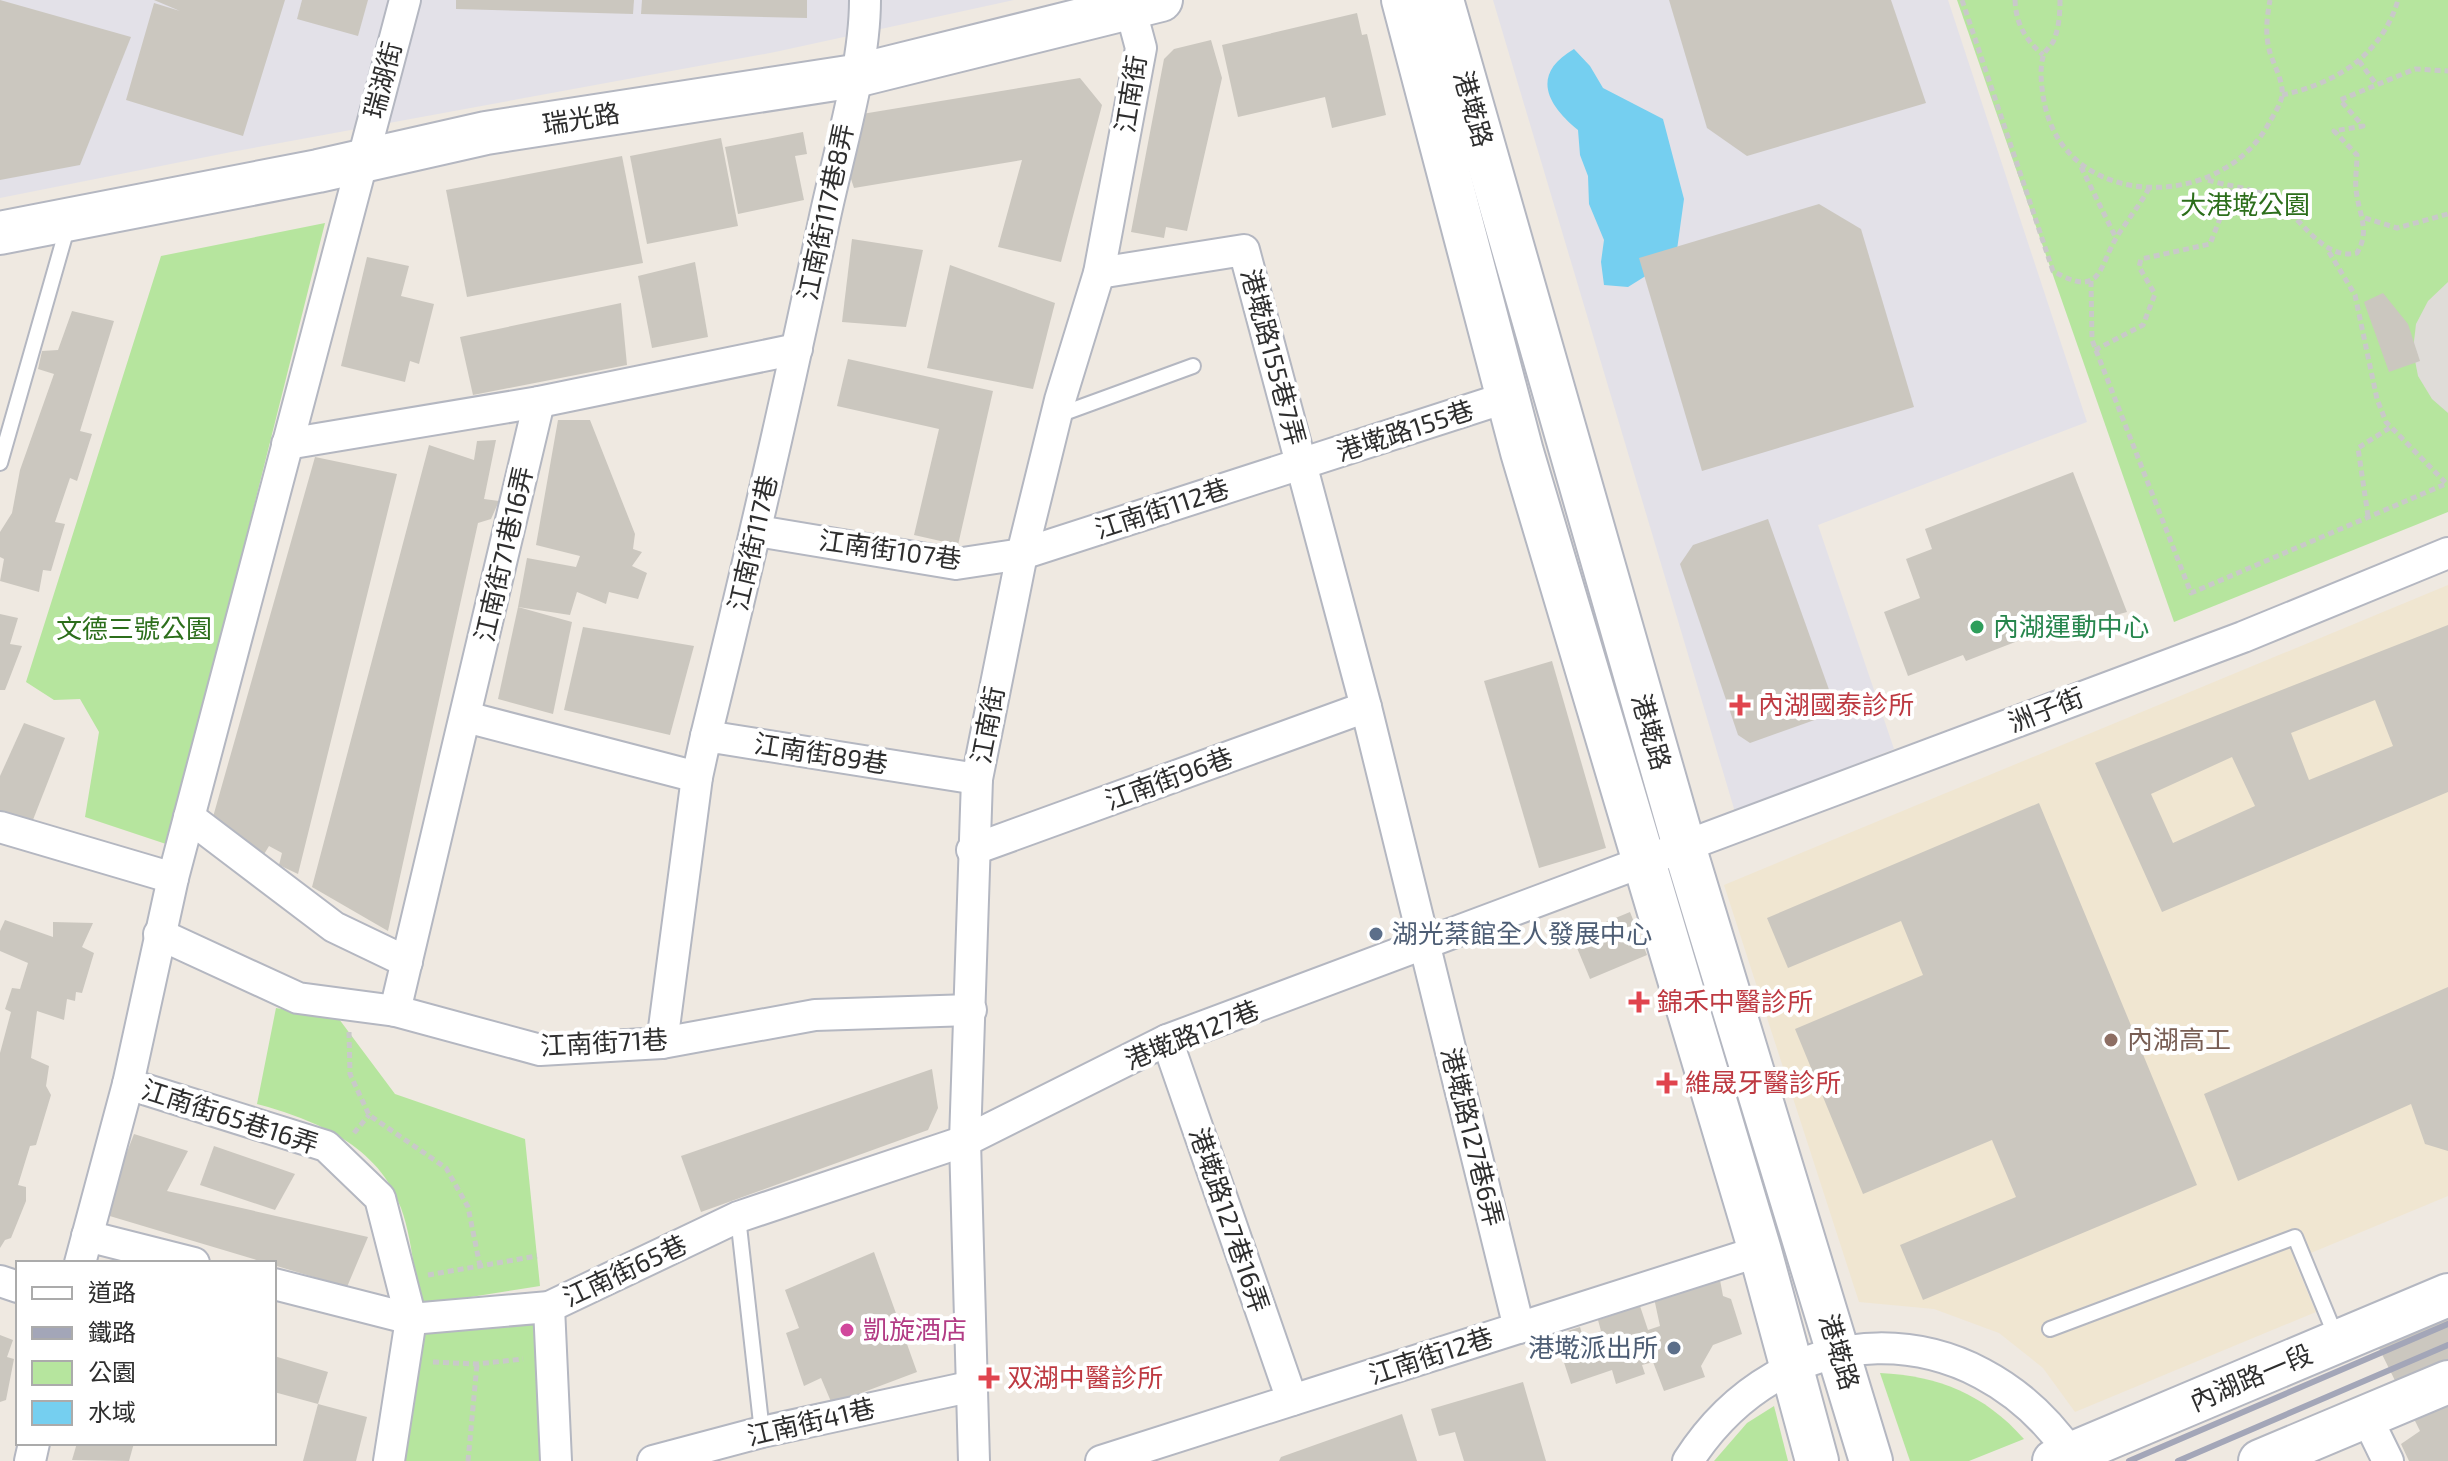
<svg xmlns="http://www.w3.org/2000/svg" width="2448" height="1461" font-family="'Exo 2','Noto Sans TC',sans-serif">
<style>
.industrial{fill:#e3e1e8}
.education{fill:#f0e6d1}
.green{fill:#b6e59e}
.plaza{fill:#dfdcd8}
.water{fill:#75cff0}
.building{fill:#cbc7bf;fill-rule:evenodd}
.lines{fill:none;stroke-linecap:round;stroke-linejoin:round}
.lane-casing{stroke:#b4b7c1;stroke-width:18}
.street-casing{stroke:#b4b7c1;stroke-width:34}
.secondary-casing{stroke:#b4b7c1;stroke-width:46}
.path{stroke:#c9c9c9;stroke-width:5;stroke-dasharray:6 4;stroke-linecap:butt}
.lane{stroke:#fff;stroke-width:14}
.street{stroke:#fff;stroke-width:30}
.secondary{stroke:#fff;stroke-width:42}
.rail{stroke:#a3a6b8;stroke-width:6}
.leisure-dot{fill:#2e9e5b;stroke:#fff;stroke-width:3}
.health-dot{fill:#e0444e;stroke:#fff;stroke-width:3}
.service-dot{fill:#5c6f8a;stroke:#fff;stroke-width:3}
.education-dot{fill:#8d6e63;stroke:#fff;stroke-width:3}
.hotel-dot{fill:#d1479c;stroke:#fff;stroke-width:3}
.labels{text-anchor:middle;stroke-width:8;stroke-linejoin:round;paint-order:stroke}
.street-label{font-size:26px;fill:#2e2e2e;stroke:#fff}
.park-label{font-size:26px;fill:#2c6e1b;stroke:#fff}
.leisure-label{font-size:26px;fill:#27864d;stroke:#fff;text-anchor:start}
.health-label{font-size:26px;fill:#be3a42;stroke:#fff;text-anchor:start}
.service-label{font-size:26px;fill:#4e5e75;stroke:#fff;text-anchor:start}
.education-label{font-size:26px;fill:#785e54;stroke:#fff;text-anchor:start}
.hotel-label{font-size:26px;fill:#b23c85;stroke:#fff;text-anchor:start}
</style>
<rect width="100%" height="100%" fill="#efe9e1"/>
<g class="industrial">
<polygon points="0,0 1014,0 775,52 231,152 0,198"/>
<polygon points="1493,0 1948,0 2087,422 1818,525 1894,749 1735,812"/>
</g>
<polygon class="education" points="2448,585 2448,1196 2294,1260 2316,1312 2075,1412 2043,1368 1999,1333 1934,1309 1859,1302 1724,885"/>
<g class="green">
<polygon points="1957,0 2448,0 2448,512 2174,622"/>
<polygon points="325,223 169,845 85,817 99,732 80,699 54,700 26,682 161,256"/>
<path d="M276 1008 339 1019 395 1094 525 1139 540 1286 420 1305C414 1274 412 1238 401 1208 379 1146 316 1120 257 1104Z"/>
<polygon points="539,1323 547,1461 399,1461 411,1324"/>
<path d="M1880 1373C1939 1376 1984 1394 2024 1439L1969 1461H1910Z"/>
<polygon points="1774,1406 1788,1461 1714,1461 1747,1423"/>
</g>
<polygon class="plaza" points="2448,282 2448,413 2432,399 2418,376 2413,350 2416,324 2428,301"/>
<path class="water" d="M1574 49 1590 66 1603 88 1663 119 1684 199 1676 257 1628 287 1604 285 1601 262 1604 240 1589 204 1588 176 1580 155 1578 130C1546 104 1531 74 1574 49Z"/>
<g class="building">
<polygon points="0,0 131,37 80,165 0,180"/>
<polygon points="154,0 285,0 243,136 126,100 154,3 180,11"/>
<polygon points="302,0 368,0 358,36 297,19"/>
<polygon points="456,0 634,0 633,14 456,9"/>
<polygon points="642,0 807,0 807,18 641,14"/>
<polygon points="1669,0 1891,0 1926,103 1747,156 1707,128"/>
<polygon points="1357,13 1362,35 1367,34 1386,115 1332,128 1325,97 1238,117 1222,45"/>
<polygon points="1211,40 1222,78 1187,231 1166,227 1164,238 1131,232 1164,59 1174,49"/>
<polygon points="1080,78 1102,105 1061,262 998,247 1022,160 854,188 846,164 862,114"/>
<polygon points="803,132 807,154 795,156 804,200 738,214 725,147"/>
<polygon points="721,138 738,226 647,244 630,156"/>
<polygon points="622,156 643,263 467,297 446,190"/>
<polygon points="1819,204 1861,229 1914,407 1702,471 1639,258"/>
<polygon points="852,239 923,250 906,327 842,322"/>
<polygon points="367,257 409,266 401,296 434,304 419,364 410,361 405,382 341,366"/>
<polygon points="695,262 708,337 652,348 638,276"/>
<polygon points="950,265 1055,303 1033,389 927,368"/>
<polygon points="2383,293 2408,324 2420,361 2389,372 2364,302"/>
<polygon points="621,303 627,365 473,395 460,337"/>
<polygon points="72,311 114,321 80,431 92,434 77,481 70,478 55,522 65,524 51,571 43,570 39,592 0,581 4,559 0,557 0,532 12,513 20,470 54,374 38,369 42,351 58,350"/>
<polygon points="848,359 993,391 958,545 914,535 939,429 837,406"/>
<polygon points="558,420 590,420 635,534 633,549 642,552 632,566 647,573 638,599 609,592 606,604 577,592 570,615 518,607 527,558 576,567 580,556 536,545"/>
<polygon points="496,440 484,499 499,501 491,519 478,523 388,931 312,887 429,445 474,460 477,441"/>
<polygon points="315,457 397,474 298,874 279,865 282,853 269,846 263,856 211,824"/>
<polygon points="2073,472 2127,612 2083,624 2080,617 1966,661 1963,655 1908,676 1884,612 1920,598 1906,559 1932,549 1925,529"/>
<polygon points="1768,519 1837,712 1750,743 1738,735 1680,564 1693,545"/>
<polygon points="518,607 572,622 553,714 498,699"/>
<polygon points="0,614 18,618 10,644 22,646 5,690 0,690"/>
<path d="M2448 625V792L2162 912 2095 763ZM2375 700 2393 746 2309 780 2291 733ZM2232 757 2255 806 2173 843 2151 794Z"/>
<polygon points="583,627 694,646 670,735 564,710"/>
<polygon points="1552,661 1606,848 1539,868 1484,681"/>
<polygon points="24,723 65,738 31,825 0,818 0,776"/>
<polygon points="2039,803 2197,1185 1923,1300 1900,1245 2016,1197 1992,1140 1863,1194 1795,1029 1923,975 1901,921 1788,968 1767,918"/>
<polygon points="1630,912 1647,955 1590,979 1572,936"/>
<polygon points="5,920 53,937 53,922 93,923 82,947 94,953 82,993 76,992 75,1001 67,999 64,1020 37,1011 31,1058 49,1066 46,1086 51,1095 36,1145 30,1146 18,1185 26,1187 26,1201 11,1238 5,1240 0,1248 0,1053 11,1012 5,1009 12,988 20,989 28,963 0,951 0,931"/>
<polygon points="2448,987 2448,1151 2425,1144 2411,1104 2238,1181 2204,1094"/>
<polygon points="932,1069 938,1108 928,1130 701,1212 681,1156"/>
<polygon points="134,1134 188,1151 167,1191 368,1237 347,1287 103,1214"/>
<polygon points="214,1146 295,1174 275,1210 200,1185"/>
<polygon points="874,1252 917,1372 832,1404 821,1378 804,1386 786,1333 799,1328 785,1290"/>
<polygon points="1720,1280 1723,1296 1731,1299 1742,1334 1713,1345 1701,1366 1705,1377 1664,1391 1653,1362 1642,1365 1645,1374 1616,1384 1612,1370 1571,1384 1555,1335 1580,1327 1583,1337 1601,1331 1598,1320 1640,1306 1648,1330 1660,1326 1654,1298"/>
<polygon points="2448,1291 2448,1461 2409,1461 2401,1444 2420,1431 2368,1326"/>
<polygon points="0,1335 13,1340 7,1357 14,1359 6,1400 0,1402"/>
<polygon points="274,1356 328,1372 318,1404 274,1392"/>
<polygon points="1523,1382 1546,1461 1464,1461 1455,1432 1439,1436 1431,1409"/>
<polygon points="318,1404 367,1417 356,1461 303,1461"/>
<polygon points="1402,1414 1417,1461 1279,1461 1281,1457"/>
<polygon points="77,1443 134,1443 129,1461 72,1460"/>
</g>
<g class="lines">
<g class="lane-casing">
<g id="lane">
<polyline points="1056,416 1193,366"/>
<polyline points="0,463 68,225"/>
<polyline points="738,1217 762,1432"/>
<polyline points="2050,1329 2295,1237 2337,1339"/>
</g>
</g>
<g class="street-casing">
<g id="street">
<polyline points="1099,273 1244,250 1366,707 1519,1328"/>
<polyline points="287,444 539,402 797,349"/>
<polyline points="757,531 956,564 1022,554 1508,397"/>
<polyline points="466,717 697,777"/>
<path d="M706 736C748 566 787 397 823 226 837 157 865 69 865 0"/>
<polyline points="189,817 334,927 407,962"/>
<polyline points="0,827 173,878"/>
<polyline points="972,850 1366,707"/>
<polyline points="159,934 298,998 396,1011 540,1050 662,1043 815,1015 971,1010"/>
<polyline points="395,1011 539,402"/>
<polyline points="1167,1040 1292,1400"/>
<polyline points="662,1043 697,777 706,736 977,779"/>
<polyline points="128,1084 326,1146 380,1198 411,1319 389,1461"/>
<polyline points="87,1236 194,1263"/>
<polyline points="80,1263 128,1084 173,878 405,0"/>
<polyline points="0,1281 18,1287"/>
<polyline points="274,1284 411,1319 549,1307 738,1217 965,1141 1167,1040 2243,637 2448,553"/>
<polyline points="549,1307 556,1461"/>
<polyline points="2366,1416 2388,1461"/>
<polyline points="30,1461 34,1443"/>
<polyline points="653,1461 762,1432 969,1387"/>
<polyline points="974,1461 965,1141 977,779 1022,554 1060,400 1099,273 1141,48 1130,7"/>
<polyline points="1101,1461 1760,1251"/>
<path d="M1688 1461C1782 1314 1971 1310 2071 1454"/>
</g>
</g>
<g class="secondary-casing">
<g id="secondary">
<polyline points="1403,0 1522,452 1760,1251 1817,1461"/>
<polyline points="1442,0 1684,846 1871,1461"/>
<polyline points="0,233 318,171 486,133 855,76 1161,0"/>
<polyline points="2054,1461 2448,1295"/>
<polyline points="2260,1461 2448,1382"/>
</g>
</g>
<g class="path">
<path d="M1962 0 2053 271C2103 300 2098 266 2118 235 2128 219 2140 205 2149 188"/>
<path d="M2015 0C2016 24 2025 39 2043 55"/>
<path d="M2060 0C2060 14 2059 29 2053 42 2050 47 2044 51 2043 57 2039 71 2042 92 2045 106 2069 212 2222 211 2269 123 2273 116 2281 104 2282 96 2284 80 2272 63 2269 49 2265 32 2267 17 2270 0"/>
<polyline points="2359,61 2376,84"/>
<path d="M2282 95C2335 84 2382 55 2398 0"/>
<polyline points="2081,167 2116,238"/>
<path d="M2208 180C2227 186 2252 188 2270 197 2300 213 2320 261 2357 253 2371 230 2358 213 2356 189 2355 178 2357 166 2357 155L2334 131 2363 126 2340 100 2415 69 2448 71"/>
<polyline points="2365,218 2397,228 2448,214"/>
<polyline points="2329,252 2355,295 2377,399 2386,422 2446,483"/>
<polyline points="2091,281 2092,340 2191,593 2448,483"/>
<polyline points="2095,350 2143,325 2155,294 2139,267 2141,259 2210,244 2232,188"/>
<polyline points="2368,516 2358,448 2391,427"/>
<polyline points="349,1032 350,1074 369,1115 446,1168 468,1207 480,1266"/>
<polyline points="354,1133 369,1115"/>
<polyline points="428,1275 537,1256"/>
<polyline points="433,1362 477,1364 523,1359"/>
<polyline points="468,1461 477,1364"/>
</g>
<use href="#lane" class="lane"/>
<use href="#street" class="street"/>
<use href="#secondary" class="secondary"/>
<g class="rail">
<polyline points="2129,1461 2448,1324"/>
<polyline points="2178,1461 2448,1345"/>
</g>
</g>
<circle class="leisure-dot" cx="1977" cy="627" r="8"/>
<g class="health-dot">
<path d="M1736 693h8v8h8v8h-8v8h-8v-8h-8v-8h8z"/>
<path d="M1635 990h8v8h8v8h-8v8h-8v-8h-8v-8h8z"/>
<path d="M1663 1071h8v8h8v8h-8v8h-8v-8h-8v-8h8z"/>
<path d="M985 1366h8v8h8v8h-8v8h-8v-8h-8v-8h8z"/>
</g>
<g class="service-dot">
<circle cx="1376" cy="934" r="8"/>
<circle cx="1674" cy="1348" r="8"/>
</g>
<circle class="education-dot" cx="2111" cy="1040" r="8"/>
<circle class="hotel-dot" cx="847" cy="1330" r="8"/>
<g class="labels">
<g class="street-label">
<text transform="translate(383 80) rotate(-75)" y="9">瑞湖街</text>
<text transform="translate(1131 94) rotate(-81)" y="9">江南街</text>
<text transform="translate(1473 109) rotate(74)" y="9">港墘路</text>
<text transform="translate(581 119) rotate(-9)" y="9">瑞光路</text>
<text transform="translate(826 212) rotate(-78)" y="9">江南街117巷8弄</text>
<text transform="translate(1273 357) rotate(75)" y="9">港墘路155巷7弄</text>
<text transform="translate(1405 431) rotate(-18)" y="9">港墘路155巷</text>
<text transform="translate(1162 509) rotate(-18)" y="9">江南街112巷</text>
<text transform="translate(753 543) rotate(-77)" y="9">江南街117巷</text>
<text transform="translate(890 550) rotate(8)" y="9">江南街107巷</text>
<text transform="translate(504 554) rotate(-77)" y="9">江南街71巷16弄</text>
<text transform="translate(2046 710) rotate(-21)" y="9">洲子街</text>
<text transform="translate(988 725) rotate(-79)" y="9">江南街</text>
<text transform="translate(1651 732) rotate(74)" y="9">港墘路</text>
<text transform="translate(821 754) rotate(9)" y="9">江南街89巷</text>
<text transform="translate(1169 779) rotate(-20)" y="9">江南街96巷</text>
<text transform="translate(1192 1035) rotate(-22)" y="9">港墘路127巷</text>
<text transform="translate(604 1043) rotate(-3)" y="9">江南街71巷</text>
<text transform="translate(230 1117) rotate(18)" y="9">江南街65巷16弄</text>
<text transform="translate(1472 1137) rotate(76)" y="9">港墘路127巷6弄</text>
<text transform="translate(1229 1220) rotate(71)" y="9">港墘路127巷16弄</text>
<text transform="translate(625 1271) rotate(-25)" y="9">江南街65巷</text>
<text transform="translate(1839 1352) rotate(73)" y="9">港墘路</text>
<text transform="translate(1431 1356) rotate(-18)" y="9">江南街12巷</text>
<text transform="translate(2251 1378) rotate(-23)" y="9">內湖路一段</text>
<text transform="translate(811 1422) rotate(-13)" y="9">江南街41巷</text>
</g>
<g class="park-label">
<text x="2245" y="214">大港墘公園</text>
<text x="134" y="638">文德三號公園</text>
</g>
<g class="leisure-label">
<text x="1993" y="636">內湖運動中心</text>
</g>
<g class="health-label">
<text x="1758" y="714">內湖國泰診所</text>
<text x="1657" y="1011">錦禾中醫診所</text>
<text x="1685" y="1092">維晟牙醫診所</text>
<text x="1007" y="1387">双湖中醫診所</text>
</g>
<g class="service-label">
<text x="1392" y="943">湖光棻館全人發展中心</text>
<text x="1658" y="1357" text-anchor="end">港墘派出所</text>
</g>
<g class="education-label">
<text x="2127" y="1049">內湖高工</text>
</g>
<g class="hotel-label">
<text x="863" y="1339">凱旋酒店</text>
</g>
</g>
<rect x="16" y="1261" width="260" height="184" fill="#ffffff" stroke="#ababab" stroke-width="2"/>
<rect x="32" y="1287" width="40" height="12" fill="#ffffff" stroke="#ababab" stroke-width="2"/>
<text x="88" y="1301" font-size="24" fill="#2e2e2e">道路</text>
<rect x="32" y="1327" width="40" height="12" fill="#a3a6b8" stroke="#ababab" stroke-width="2"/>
<text x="88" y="1341" font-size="24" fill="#2e2e2e">鐵路</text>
<rect x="32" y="1361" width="40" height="24" fill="#b6e59e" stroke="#ababab" stroke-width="2"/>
<text x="88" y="1381" font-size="24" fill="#2e2e2e">公園</text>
<rect x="32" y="1401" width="40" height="24" fill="#75cff0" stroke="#ababab" stroke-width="2"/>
<text x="88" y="1421" font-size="24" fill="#2e2e2e">水域</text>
</svg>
